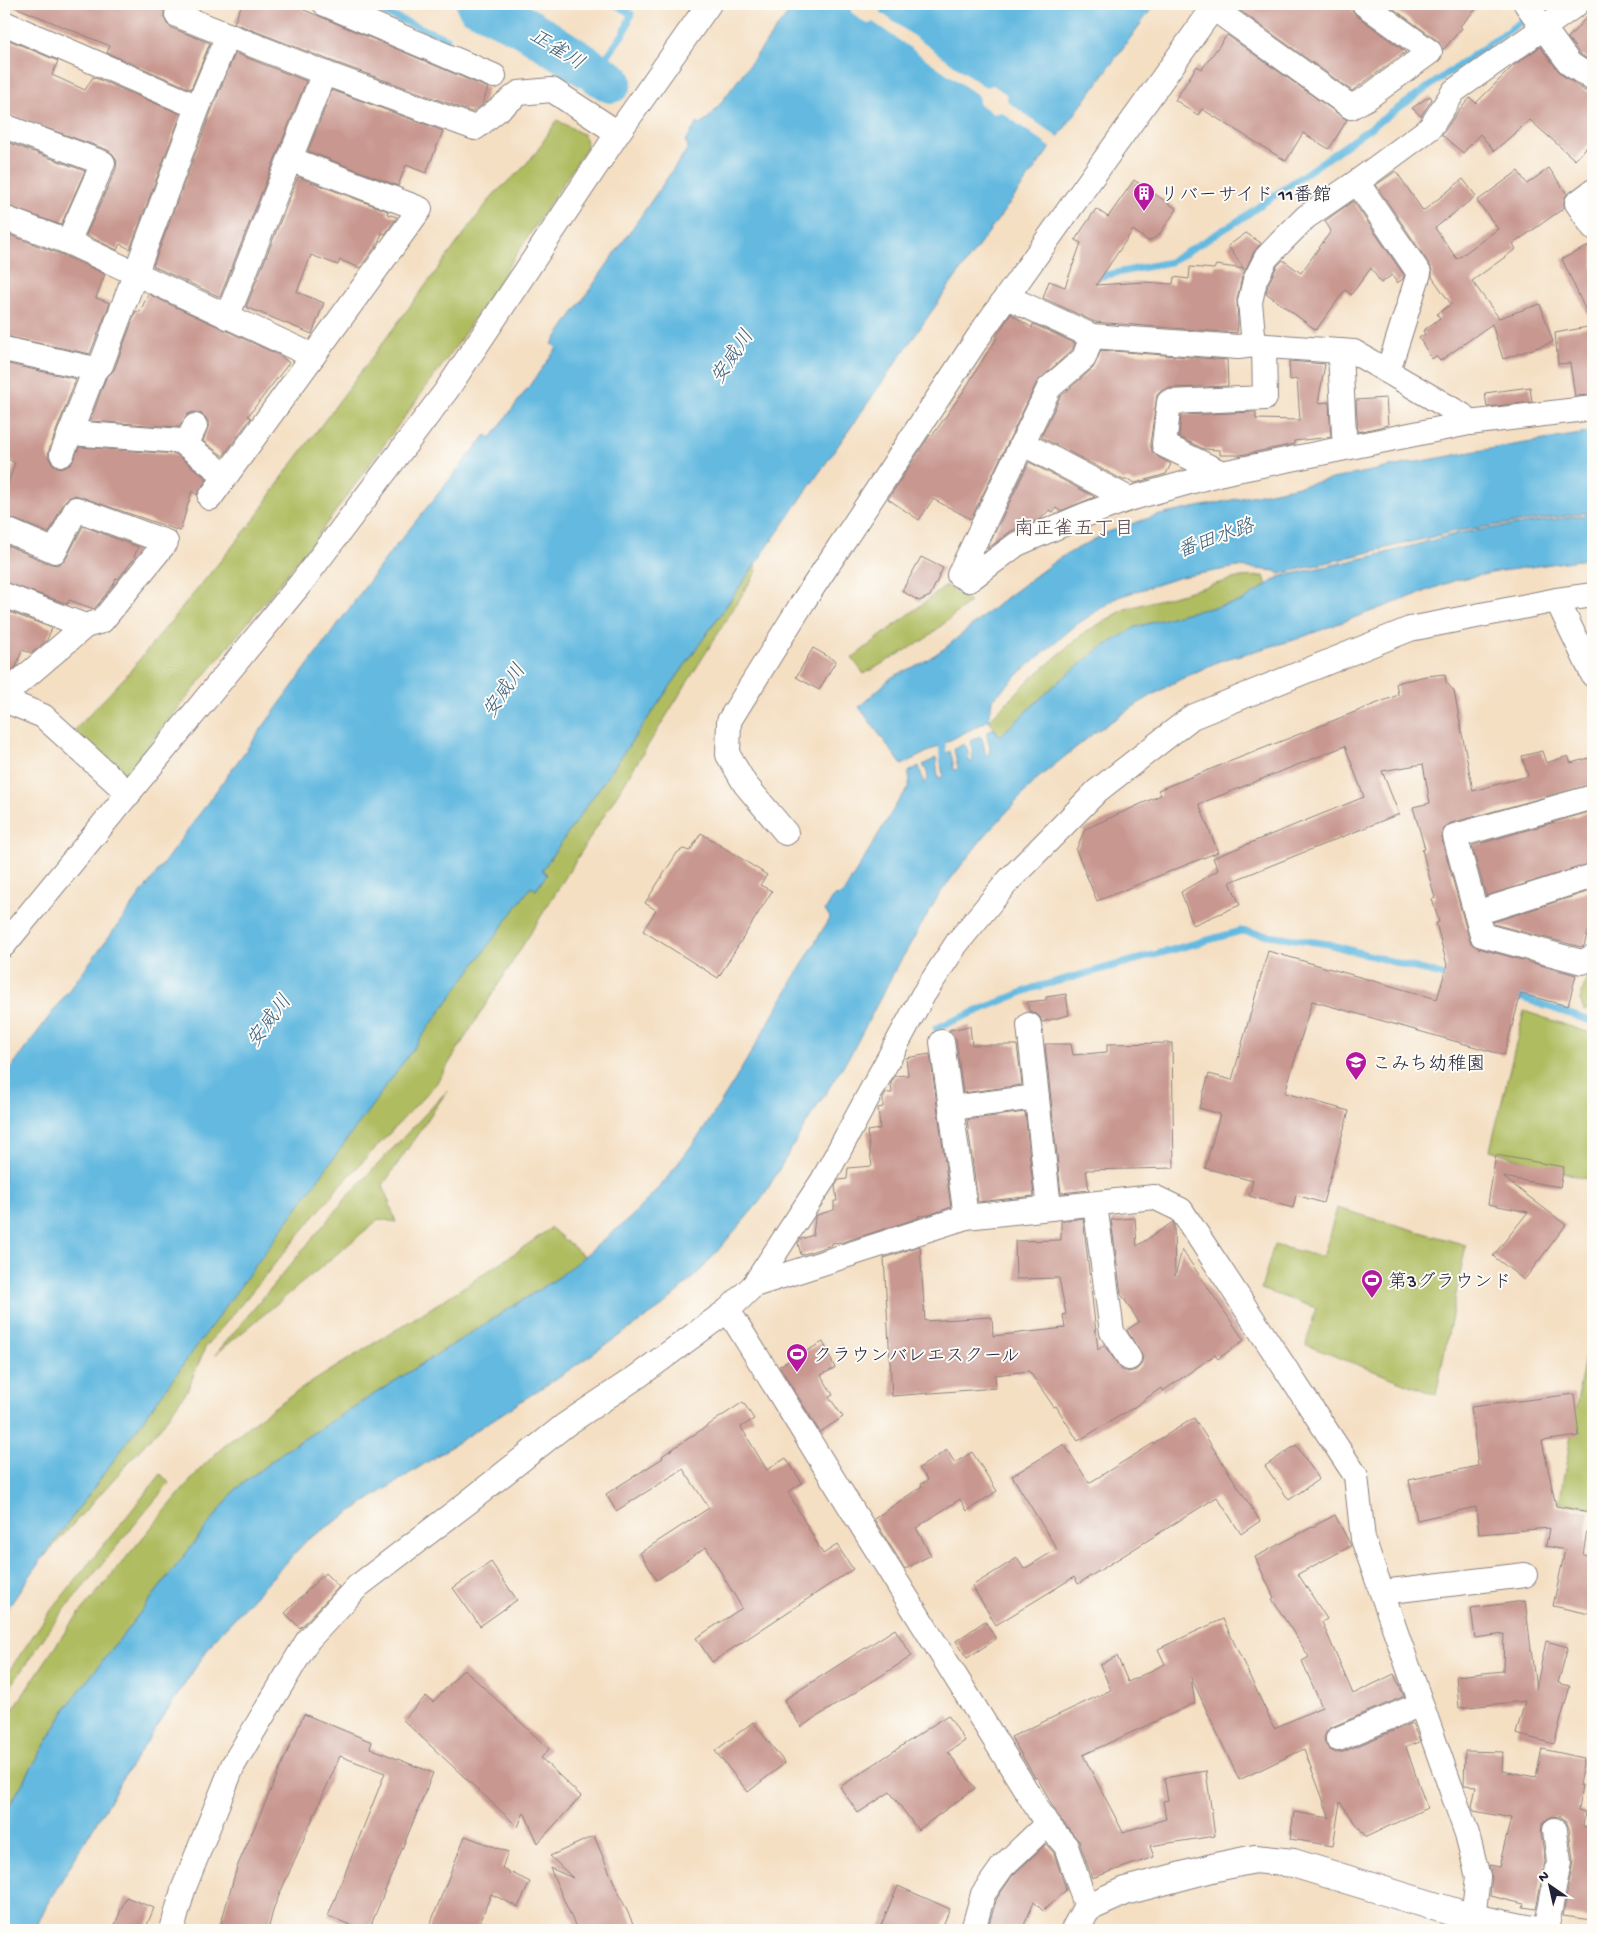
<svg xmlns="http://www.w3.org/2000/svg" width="1597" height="1934" font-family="'Gochi Hand','Klee One',sans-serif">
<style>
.green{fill:#afbc5e;stroke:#686f4c}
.water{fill:#64b9e0;stroke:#436e8e}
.pier{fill:#f4dfc3}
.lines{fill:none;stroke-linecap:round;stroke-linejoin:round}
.stream{stroke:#64b9e0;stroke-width:7}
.river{stroke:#64b9e0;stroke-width:42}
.building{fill:#c8978f}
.street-casing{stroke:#8b807f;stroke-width:26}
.secondary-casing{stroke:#8b807f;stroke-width:30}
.street{stroke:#fff;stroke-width:24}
.secondary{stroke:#fff;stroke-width:28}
.labels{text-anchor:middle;stroke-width:4;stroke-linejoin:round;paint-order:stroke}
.poi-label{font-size:19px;fill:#22223b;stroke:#fdfcf7;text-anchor:start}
.water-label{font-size:20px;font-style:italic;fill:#3c5e7d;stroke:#fdfcf7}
.neighbourhood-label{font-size:20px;fill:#5c4b58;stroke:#fdfcf7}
</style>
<rect width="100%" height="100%" fill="#fdfcf7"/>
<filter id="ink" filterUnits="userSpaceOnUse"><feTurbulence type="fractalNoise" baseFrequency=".02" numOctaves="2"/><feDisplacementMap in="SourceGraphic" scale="10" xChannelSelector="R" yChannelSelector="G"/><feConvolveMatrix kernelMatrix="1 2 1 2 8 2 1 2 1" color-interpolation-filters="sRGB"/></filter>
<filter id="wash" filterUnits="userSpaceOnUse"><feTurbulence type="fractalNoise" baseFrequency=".0096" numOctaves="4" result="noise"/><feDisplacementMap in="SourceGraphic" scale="20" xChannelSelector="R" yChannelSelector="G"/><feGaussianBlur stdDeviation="1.12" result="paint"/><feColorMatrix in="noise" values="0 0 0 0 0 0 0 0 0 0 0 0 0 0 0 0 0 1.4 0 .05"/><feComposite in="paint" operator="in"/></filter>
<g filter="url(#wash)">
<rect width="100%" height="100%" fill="#f4dfc3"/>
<g class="green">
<polygon points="557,120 584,135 587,147 457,345 313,542 126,773 106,758 74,731 126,676 254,520 286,472 494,194 521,170 537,151"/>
<polygon points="755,565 757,571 436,1084 337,1189 205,1348 188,1389 163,1424 41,1560 531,886 536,890 547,874 542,870"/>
<polygon points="1264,576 1267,585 1241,602 1186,613 1136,627 1057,683 1000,736 989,720 1028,681 1084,633 1125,609 1241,577"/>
<polygon points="946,586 970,602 924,640 864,674 852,658"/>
<polygon points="1593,969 1593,1007 1584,1011 1580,1000 1588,971"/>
<polygon points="1524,1011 1593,1034 1593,1181 1490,1150"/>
<polygon points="447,1091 383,1185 396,1222 379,1219 215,1355 347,1197"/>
<polygon points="1337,1208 1466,1245 1436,1395 1306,1345 1316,1308 1261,1289 1274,1245 1323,1257"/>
<path d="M551 1228 585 1257 559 1277 283 1452 236 1489 67 1707 4 1815V1723L69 1626 201 1468C249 1419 303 1388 360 1352 425 1312 489 1272 551 1228Z"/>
<polygon points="1593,1312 1593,1508 1559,1503"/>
<polygon points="161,1474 169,1483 56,1620 4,1696 4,1678 48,1614"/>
</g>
<g class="water">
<polygon points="795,4 1155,4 948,288 542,870 547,874 536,890 531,887 41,1560 4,1614 4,1077 152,879 389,554 486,435 491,438 557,348 552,344 686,151 688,145 685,142 697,123 701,125 714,112"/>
<polygon points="1593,432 1593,512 1456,531 1280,574 1276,571 1238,567 1181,577 1118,597 1076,625 1022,671 992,700 989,720 902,765 859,707 892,677 922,663 945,648 1008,596 1058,559 1108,532 1155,516 1385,468 1471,452"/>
<polygon points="1593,514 1593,558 1502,571 1456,580 1294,640 1219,661 1175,682 1139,703 1094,733 1037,779 981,840 940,893 894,972 852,1052 806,1124 761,1200 703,1268 663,1306 560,1376 307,1540 213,1641 125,1775 46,1906 35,1930 4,1930 4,1815 67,1707 236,1489 283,1452 559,1277 630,1218 664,1182 704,1129 735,1080 830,917 825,911 834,896 842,895 896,805 908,788 910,780 908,772 919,766 924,784 928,779 927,772 923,765 936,758 938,777 940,778 943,776 940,756 950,751 953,762 953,769 956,770 958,768 954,749 964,744 967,748 970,763 973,761 971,741 979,736 982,738 986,756 989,754 990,746 986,733 993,728 1000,736 1057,683 1098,650 1136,627 1186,613 1241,602 1279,577 1382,554 1459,533"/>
</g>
<polygon class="pier" points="848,4 878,4 881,6 880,12 985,87 993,85 1006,94 1008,102 1060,139 1053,149 1001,112 993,114 979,103 979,96 873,22 869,24 865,23 851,12 851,6"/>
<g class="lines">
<g class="stream">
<polyline points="364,4 447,39"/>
<polyline points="596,72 625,31 631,14 615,4"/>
<polyline points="1097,277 1170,262 1241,219 1546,4"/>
<polyline points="941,735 944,762"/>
<polyline points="1513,995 1593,1022"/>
<polyline points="936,1028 1033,988 1241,931 1328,944 1452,978"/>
</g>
<polyline class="river" points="477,4 528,29 611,82"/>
</g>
<g id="blocks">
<g class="building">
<polygon points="8,4 169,4 164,10 164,18 167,24 172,28 210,43 191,89 107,53 110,46"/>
<polygon points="242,4 289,4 319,16 488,88 482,105 472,112 329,60 234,23"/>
<polygon points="1231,4 1350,4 1352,10 1356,15 1406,52 1352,91"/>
<polygon points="1387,4 1481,4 1460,26 1462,28 1443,50 1438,41"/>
<polygon points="1593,10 1593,63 1580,54 1568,38"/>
<polygon points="1227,35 1347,120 1329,149 1303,133 1286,161 1202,109 1198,115 1175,100 1197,66 1202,69"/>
<polygon points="4,38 58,61 52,75 85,90 93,77 181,114 130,249 120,244 117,250 86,235 116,169 117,161 113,154 108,150 4,113"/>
<polygon points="1540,47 1562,75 1585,91 1593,93 1593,140 1575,160 1530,120 1494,151 1480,134 1463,153 1442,135 1456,114 1470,98 1476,103 1513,66"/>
<polygon points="235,53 306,81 220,297 153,266 211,112"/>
<polygon points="332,90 443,131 426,173 406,165 398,186 308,151"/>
<polygon points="1430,96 1432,99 1421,116 1412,108"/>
<polygon points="4,141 85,171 61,225 4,205"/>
<polygon points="1549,168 1567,194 1564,198 1564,208 1513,244 1516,249 1472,281 1499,318 1540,304 1553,342 1503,359 1492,324 1440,361 1436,356 1432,359 1419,338 1425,334 1423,331 1440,318 1437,314 1451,304 1432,277 1432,271 1430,265 1376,185 1396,171 1423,211 1463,179 1476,196 1435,228 1457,259 1498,229 1477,201 1518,171 1527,184"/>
<polygon points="298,177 388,211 387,214 397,217 385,234 382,233 378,243 360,268 340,260 338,265 311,255 297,292 324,303 312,334 246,307"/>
<polygon points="1134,180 1177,209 1158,236 1148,241 1133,230 1096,285 1144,282 1173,284 1174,277 1189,279 1190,267 1214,269 1216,265 1244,269 1228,246 1246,233 1261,243 1254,252 1242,277 1237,299 1238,323 1237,333 1095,322 1043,298 1049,281 1065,287 1081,243 1075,240 1096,209 1108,217"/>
<polygon points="1353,201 1404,275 1403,279 1397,283 1392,275 1381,283 1371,268 1351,295 1345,290 1316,330 1266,293 1268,285 1277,266 1283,260 1301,273 1331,231 1325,221"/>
<polygon points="4,233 63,255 105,274 96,298 110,303 90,354 4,336"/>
<polygon points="1593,244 1593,395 1575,396 1570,363 1558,364 1555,333 1593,326 1562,259"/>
<polygon points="148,294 281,356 289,363 248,416 251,418 223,456 203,441 209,424 206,418 200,413 193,412 188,414 179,427 90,421 106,378 114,370 136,311 140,312"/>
<polygon points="1011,314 1032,328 1033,324 1075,343 1072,350 1037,382 971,519 933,499 919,520 888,499 930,435 932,436 965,389 985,356 998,337 996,336"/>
<polygon points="1101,350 1227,360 1228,386 1168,388 1162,390 1157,395 1150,444 1152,452 1158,457 1171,464 1166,474 1135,483 1129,480 1123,480 1041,437 1060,397 1093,368"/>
<polygon points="1289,361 1325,364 1318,403 1329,402 1331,437 1294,441 1294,444 1241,455 1220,455 1220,450 1204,449 1179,437 1181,415 1256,412 1256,419 1300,420 1297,379 1290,380"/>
<polygon points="4,363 76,379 49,450 48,456 51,462 57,467 64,468 71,464 79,447 176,454 207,479 197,495 192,491 180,531 75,495 68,498 64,502 49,533 4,515 4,496 15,463 4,457"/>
<polygon points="1530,387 1532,402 1487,407 1485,393"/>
<polygon points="1386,398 1388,425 1358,432 1356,400"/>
<polygon points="1029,462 1095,497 1060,511 1056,508 1053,512 1049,510 1041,519 1011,531 987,549"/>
<polygon points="83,526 138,547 133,560 118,579 116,578 114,584 94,609 69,600 68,604 62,602 4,582 4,544 50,564 57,565 63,562 67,557"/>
<polygon points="921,557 943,568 930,596 919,601 902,591"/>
<polygon points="4,610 52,628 47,640 32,653 22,650 16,667 4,677"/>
<polygon points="813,648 836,661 819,690 796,677"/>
<polygon points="1445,674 1446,682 1454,691 1473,791 1528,776 1522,756 1542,751 1546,763 1568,756 1571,763 1593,757 1593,784 1451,823 1445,827 1442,833 1442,840 1469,939 1472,944 1478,948 1576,975 1568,1006 1521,994 1504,1055 1312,1001 1285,1093 1349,1111 1323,1203 1296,1195 1293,1208 1249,1196 1253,1181 1205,1168 1220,1114 1199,1108 1209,1074 1232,1080 1268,951 1437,999 1447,965 1436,923 1439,922 1432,899 1435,898 1422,850 1425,849 1413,807 1430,803 1423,764 1382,771 1399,814 1230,882 1240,905 1193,925 1181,892 1218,870 1213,858 1364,797 1345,746 1199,804 1218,852 1097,901 1076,850 1085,829 1161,795 1158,790 1398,695 1396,683 1426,676"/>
<polygon points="1589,812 1593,826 1593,863 1486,896 1472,846"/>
<polygon points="701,833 767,875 760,885 772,891 718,978 643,931 656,910 645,903 677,853 683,849 690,851"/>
<polygon points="1593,890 1593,913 1584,946 1581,947 1493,924 1493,922"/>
<polygon points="1066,994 1069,1015 1042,1022 1040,1017 1035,1013 1029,1011 1027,1002 1046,1000 1046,997"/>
<polygon points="970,1026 972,1045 1017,1045 1022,1085 963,1093 956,1040 949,1030"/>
<polygon points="1172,1043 1174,1168 1086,1170 1089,1190 1061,1193 1045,1044 1071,1044 1073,1055 1107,1052 1107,1044"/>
<polygon points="930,1054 951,1207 929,1215 918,1216 919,1218 843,1242 832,1243 832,1245 801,1255 798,1243 801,1239 813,1235 815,1218 817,1215 834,1210 834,1201 837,1201 835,1186 839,1180 847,1179 848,1168 872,1166 867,1131 880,1129 878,1108 883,1107 883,1099 886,1093 892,1093 891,1083 895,1076 908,1075 906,1058"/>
<polygon points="1025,1112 1034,1196 978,1202 967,1120"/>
<polygon points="1496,1155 1564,1167 1560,1187 1503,1177 1566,1225 1524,1280 1493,1256 1528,1212 1488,1204"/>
<polygon points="1083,1218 1098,1350 1104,1345 1122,1370 1129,1372 1136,1370 1141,1365 1143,1357 1127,1330 1139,1322 1121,1294 1111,1220 1135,1218 1137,1246 1173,1222 1174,1225 1175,1276 1182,1250 1244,1340 1218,1359 1215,1355 1163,1391 1161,1388 1133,1408 1078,1441 1056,1406 1054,1407 1029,1371 995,1375 996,1388 892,1396 884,1258 920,1246 925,1321 992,1317 993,1336 1065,1328 1063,1315 1066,1314 1059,1278 1016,1279 1015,1241 1061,1240 1061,1221"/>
<polygon points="823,1342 835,1368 821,1375 833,1395 829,1397 843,1417 820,1432 779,1366"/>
<polygon points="1574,1394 1579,1436 1542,1441 1556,1506 1590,1512 1583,1555 1593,1557 1593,1599 1590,1614 1553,1606 1565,1550 1546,1546 1549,1528 1479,1534 1476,1507 1417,1520 1409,1480 1478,1466 1471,1407"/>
<polygon points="743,1402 754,1419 741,1427 767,1470 786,1458 802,1483 788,1492 823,1554 837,1545 853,1569 712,1662 696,1638 742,1608 706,1547 657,1580 640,1553 709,1508 683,1469 616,1511 606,1494 663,1458 662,1456"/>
<polygon points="1194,1418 1260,1521 1241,1534 1217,1497 1078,1584 1074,1577 996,1625 972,1586 1017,1558 1024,1569 1057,1549 1012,1476 1064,1444 1089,1483"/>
<polygon points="1296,1445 1319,1479 1289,1500 1265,1466"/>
<polygon points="947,1450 955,1463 972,1452 997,1491 967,1511 960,1499 916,1528 931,1555 905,1569 874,1519 922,1486 921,1484 928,1480 919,1468"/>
<polygon points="1335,1515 1351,1546 1298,1574 1327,1619 1322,1622 1353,1694 1394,1674 1404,1696 1332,1727 1327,1730 1324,1737 1325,1744 1330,1750 1336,1753 1343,1752 1412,1723 1420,1742 1406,1747 1427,1808 1366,1837 1340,1802 1333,1846 1290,1839 1294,1812 1330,1818 1304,1749 1239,1780 1191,1677 1195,1703 1083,1755 1123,1832 1166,1819 1163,1801 1168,1800 1164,1778 1206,1771 1215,1836 1150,1846 1154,1857 1092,1878 1079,1841 1058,1816 1037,1777 1035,1778 1011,1737 1111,1690 1100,1665 1117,1656 1128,1682 1165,1664 1158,1649 1223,1619 1274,1728 1322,1707 1302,1661 1309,1657 1272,1599 1274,1598 1255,1557"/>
<polygon points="491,1562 517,1600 480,1626 453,1588"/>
<polygon points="325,1573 339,1587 300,1628 285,1613"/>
<polygon points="1525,1601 1536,1689 1546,1641 1568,1647 1558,1683 1570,1686 1554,1744 1516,1734 1525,1701 1459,1708 1456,1676 1503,1671 1504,1634 1475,1638 1471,1608"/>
<polygon points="985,1621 996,1639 967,1658 956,1641"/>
<polygon points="895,1629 912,1656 801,1727 784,1700"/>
<polygon points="464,1669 549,1749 541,1758 581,1796 538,1843 524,1812 518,1827 403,1720 426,1696 433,1702"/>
<polygon points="304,1714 372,1742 370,1748 433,1773 369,1930 363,1930 328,1916 385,1773 340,1756 274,1907 268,1930 219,1930 237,1867"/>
<polygon points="948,1715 965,1741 948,1752 975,1788 918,1830 890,1792 858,1813 840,1787"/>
<polygon points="753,1722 785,1763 748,1792 715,1751"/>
<polygon points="1542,1749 1584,1758 1579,1785 1582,1785 1578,1810 1585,1812 1583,1827 1593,1829 1591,1848 1593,1849 1593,1920 1563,1916 1573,1861 1569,1828 1566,1821 1560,1817 1553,1816 1547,1819 1542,1825 1541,1832 1545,1862 1536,1909 1523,1907 1524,1904 1490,1896 1492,1878 1489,1865 1499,1867 1511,1818 1474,1811 1472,1807 1476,1786 1464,1785 1465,1751 1503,1752 1502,1771 1536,1777"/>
<polygon points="465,1836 508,1852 502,1868 510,1872 508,1875 512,1873 530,1882 518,1907 491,1894 477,1930 428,1930"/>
<polygon points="594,1836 615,1885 636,1930 577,1930 550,1868 573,1878 550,1856"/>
<polygon points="1046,1844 1054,1853 1066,1890 1043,1911 1034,1902 1022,1930 987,1930 997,1898 1013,1875"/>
<polygon points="898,1886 950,1909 941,1930 879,1930"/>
<polygon points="126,1897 154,1908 145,1930 113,1930"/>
</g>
</g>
</g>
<g filter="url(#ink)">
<use href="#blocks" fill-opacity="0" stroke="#8b807f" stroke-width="1"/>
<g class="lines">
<g class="street-casing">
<g id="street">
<polyline points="325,4 494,76"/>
<polyline points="1526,4 1570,64 1593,79"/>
<polyline points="1213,8 1351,107 1367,98 1430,52 1364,4"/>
<polyline points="177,15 324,73 475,128 519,93 552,90 618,133"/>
<polyline points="4,23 198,107"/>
<polyline points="4,126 103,163 68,242"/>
<polyline points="1357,182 1419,273 1388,371"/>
<polyline points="1593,191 1577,203 1593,227"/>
<polyline points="4,218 68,242 313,356"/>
<polyline points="1007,297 1092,336 1238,347 1254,345 1354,352 1462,415 1469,423 1593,408"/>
<polyline points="227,317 324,73"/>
<polyline points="1092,336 1084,358 1049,388 959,575 969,580 1017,544 1085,515 1129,499 1222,473 1469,423"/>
<polyline points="1254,345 1250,302 1255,280 1266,258 1280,243 1306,217 1357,182 1430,128 1454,91 1577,4"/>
<polyline points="4,349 95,369"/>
<polyline points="1340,351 1344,435"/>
<polyline points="70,433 181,441 226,476"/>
<polyline points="1022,443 1129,499"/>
<polyline points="186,445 195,426"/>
<polyline points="62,454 95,369 101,365 198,107 228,35"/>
<polyline points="1222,473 1164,445 1169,402 1265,398 1264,346"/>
<polyline points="210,498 420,209 290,159"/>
<polyline points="4,529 55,551 76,509 166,542 102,621 85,626 4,695"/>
<polyline points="4,595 85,626"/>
<polyline points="1557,600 1593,675"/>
<polyline points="4,700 43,716 129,794"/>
<polyline points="1593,797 1455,836 1482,935 1582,962 1593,957"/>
<polyline points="786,833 745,784 728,755 729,721 803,602 985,327 1216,4"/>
<polyline points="1476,913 1593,876"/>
<polyline points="4,945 301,583 446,391 618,133 709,4"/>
<polyline points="1029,1025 1049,1208"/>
<polyline points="942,1042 966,1217"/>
<polyline points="951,1108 1037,1097"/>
<polyline points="1095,1204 1112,1332 1129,1358"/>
<polyline points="754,1285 966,1217 1154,1197 1181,1210 1356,1476 1363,1539 1467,1834 1478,1877 1473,1918"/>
<polyline points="728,1310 1047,1824 1066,1846 1087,1908"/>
<polyline points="1382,1592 1525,1575"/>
<polyline points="1338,1739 1421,1704"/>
<polyline points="172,1930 183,1890 233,1765 308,1640 358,1586 467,1503 565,1425 638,1376 728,1310 754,1285 823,1180 923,995 957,943 1009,880 1097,791 1192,717 1410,629 1557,600 1593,595"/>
<polyline points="973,1930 983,1894 1003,1866 1047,1824"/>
<polyline points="1546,1930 1559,1862 1555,1830"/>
</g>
</g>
<g class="secondary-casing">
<polyline id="secondary" points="1075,1930 1087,1908 1125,1891 1216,1867 1255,1859 1293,1863 1473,1918 1532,1930"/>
</g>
<use href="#street" class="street"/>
<use href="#secondary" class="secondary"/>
</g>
</g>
<defs>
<g id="building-pin" transform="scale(1.125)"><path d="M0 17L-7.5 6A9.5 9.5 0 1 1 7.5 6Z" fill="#b5179e" stroke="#fdfcf7"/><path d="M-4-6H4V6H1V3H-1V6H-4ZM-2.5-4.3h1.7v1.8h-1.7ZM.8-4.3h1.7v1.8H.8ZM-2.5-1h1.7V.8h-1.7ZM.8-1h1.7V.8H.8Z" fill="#fff"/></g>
<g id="school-pin" transform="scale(1.125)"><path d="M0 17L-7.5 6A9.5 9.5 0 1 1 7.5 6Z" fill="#b5179e" stroke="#fdfcf7"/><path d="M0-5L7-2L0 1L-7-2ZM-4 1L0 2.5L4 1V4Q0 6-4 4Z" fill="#fff"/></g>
<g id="stadium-pin" transform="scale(1.125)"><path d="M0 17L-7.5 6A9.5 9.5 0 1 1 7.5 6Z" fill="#b5179e" stroke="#fdfcf7"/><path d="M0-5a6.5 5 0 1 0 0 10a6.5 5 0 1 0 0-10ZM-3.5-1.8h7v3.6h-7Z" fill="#fff"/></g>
</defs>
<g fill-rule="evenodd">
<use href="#building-pin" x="1144" y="193"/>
<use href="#school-pin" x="1356" y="1062"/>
<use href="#stadium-pin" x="1372" y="1280"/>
<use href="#stadium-pin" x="797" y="1354"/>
</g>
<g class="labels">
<g class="poi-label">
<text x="1160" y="200">リバーサイド 11番館</text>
<text x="1372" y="1069">こみち幼稚園</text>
<text x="1388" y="1287">第3グラウンド</text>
<text x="813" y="1361">クラウンバレエスクール</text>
</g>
<g class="water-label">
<text transform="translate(558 48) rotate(32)" y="7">正雀川</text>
<text transform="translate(731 356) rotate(-56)" y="7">安威川</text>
<text transform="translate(1215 537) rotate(-20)" y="7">番田水路</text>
<text transform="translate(503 690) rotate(-56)" y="7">安威川</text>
<text transform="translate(268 1020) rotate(-53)" y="7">安威川</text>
</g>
<g class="neighbourhood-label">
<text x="1074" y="534">南正雀五丁目</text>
</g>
</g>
<rect width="1597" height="1934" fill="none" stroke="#fdfcf7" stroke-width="20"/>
<g transform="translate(1550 1886) rotate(326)" stroke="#fdfcf7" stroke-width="4" paint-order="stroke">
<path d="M0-4L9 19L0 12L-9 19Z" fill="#22223b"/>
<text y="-8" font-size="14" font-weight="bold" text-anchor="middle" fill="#22223b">N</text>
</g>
</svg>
